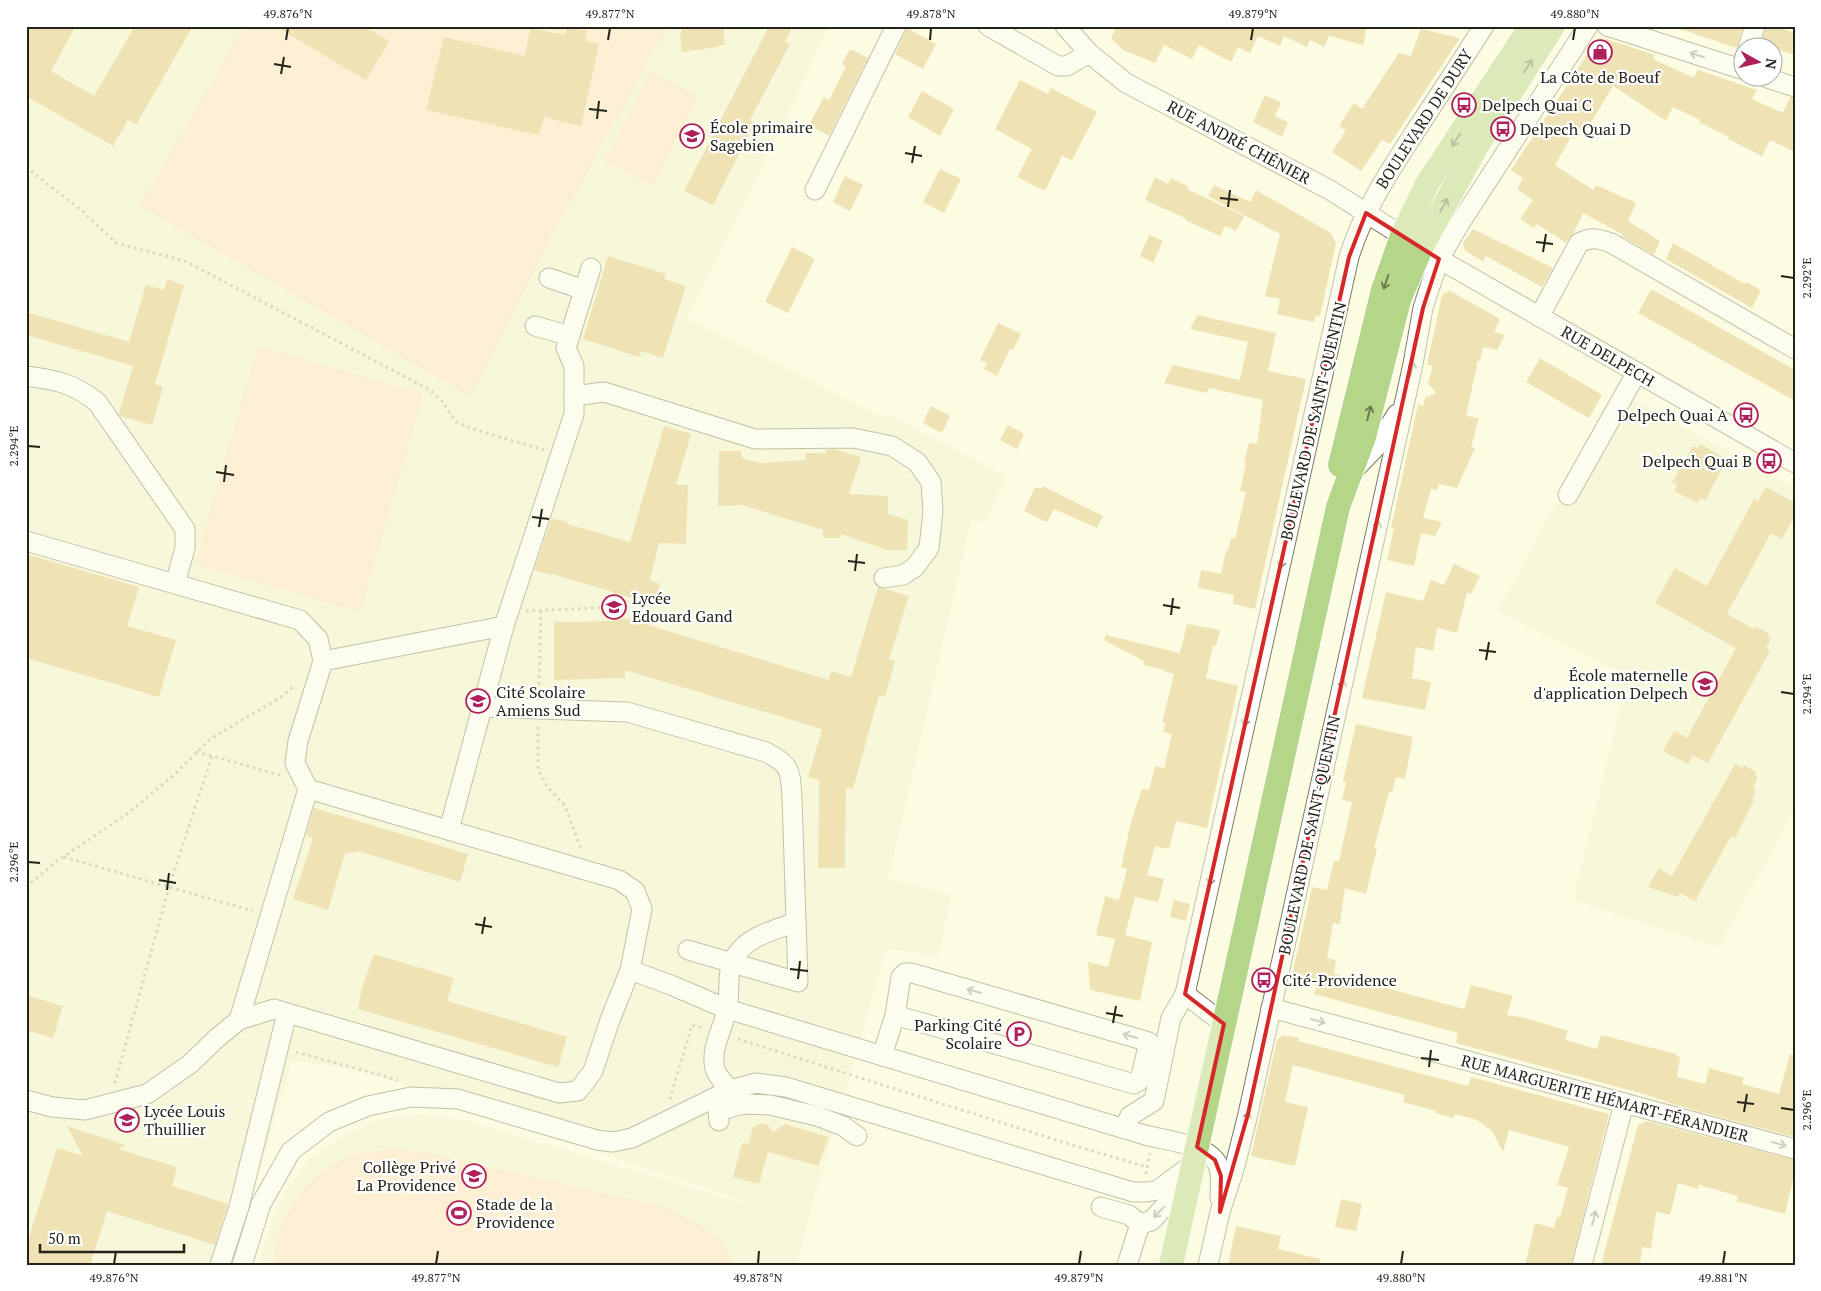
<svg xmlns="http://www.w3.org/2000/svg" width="1821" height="1291" font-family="'PT Serif',serif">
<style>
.built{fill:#f1f2d0}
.green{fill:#fddfc2}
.building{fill:#e1c47f}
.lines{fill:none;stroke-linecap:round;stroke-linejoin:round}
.minor-casing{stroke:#7a7b64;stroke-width:21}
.major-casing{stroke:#fff;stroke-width:26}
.path{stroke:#b0b09c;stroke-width:3;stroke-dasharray:2.5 4;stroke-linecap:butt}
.minor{stroke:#fff;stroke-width:19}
.major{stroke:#b5d688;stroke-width:24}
.oneway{stroke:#9c9c98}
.oneway2{stroke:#6c7c50}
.marked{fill:none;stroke:#d62828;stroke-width:4;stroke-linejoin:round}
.ticks{fill:none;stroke:#232319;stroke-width:2}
.labels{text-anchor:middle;stroke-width:4.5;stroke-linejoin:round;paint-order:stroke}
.poi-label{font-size:16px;fill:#232319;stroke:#fff;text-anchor:start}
.street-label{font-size:16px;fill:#232319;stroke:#fff}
.neatline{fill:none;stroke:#232319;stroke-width:2}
.ticks-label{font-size:12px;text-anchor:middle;fill:#232319}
</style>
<rect width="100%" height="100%" fill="#fbfce2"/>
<g class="built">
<polygon points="26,26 244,26 141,206 547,245 668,26 830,26 687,319 883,418 886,414 1006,476 984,522 971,520 888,879 951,895 938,957 886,948 817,1191 815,1191 797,1265 258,1265 268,1232 284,1193 310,1159 343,1136 375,1120 418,1115 460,1119 789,1217 366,1072 292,1060 233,1265 26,1265"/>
<polygon points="1630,398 1795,487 1795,810 1718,947 1573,900 1621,706 1611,697 1618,672 1498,611 1609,406"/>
</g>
<g class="green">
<polygon points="244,26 668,26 547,245 470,396 140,206"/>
<polygon points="649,72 698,96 653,186 604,161"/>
<polygon points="258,346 423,394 360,612 195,564"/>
<path d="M396 1149 426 1153 661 1206 704 1227 722 1243 736 1265H273C276 1248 278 1231 286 1216 297 1193 320 1171 343 1159 359 1151 378 1151 396 1149Z"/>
</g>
<g class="building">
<polygon points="26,26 76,26 51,71 94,96 135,26 193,26 136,125 128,120 113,146 26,96"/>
<polygon points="275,26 364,26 389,41 366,80"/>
<polygon points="684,26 723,26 725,44 717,47 682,52 680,35"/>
<polygon points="769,26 793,26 785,42 790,44 750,120 755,123 713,205 684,191"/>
<polygon points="1117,26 1367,26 1363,45 1329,36 1324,47 1310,40 1307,47 1284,36 1280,46 1258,36 1250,53 1238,47 1231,62 1199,45 1192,59 1164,45 1155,63 1123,50 1111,38"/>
<polygon points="1680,26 1743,26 1737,48 1680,29"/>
<polygon points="1766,26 1775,26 1795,33 1795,55 1761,44"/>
<polygon points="567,27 587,31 585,41 599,44 581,126 544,117 539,135 426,110 444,37 524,56 531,28 565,35"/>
<polygon points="907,28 936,44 923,69 895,54"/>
<polygon points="1421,29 1460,38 1390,144 1382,140 1361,171 1332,152 1346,130 1339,126 1354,103 1362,109 1399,53 1411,56"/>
<polygon points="1606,39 1655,55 1653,59 1694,78 1698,70 1757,90 1752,99 1783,113 1790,97 1795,98 1795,152 1770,140 1762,156 1728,139 1729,137 1699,122 1700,120 1673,107 1666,121 1613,86 1590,124 1585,121 1574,139 1571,137 1555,165 1593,190 1596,185 1636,203 1628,221 1660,241 1654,255 1621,236 1622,234 1583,213 1573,234 1566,243 1537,224 1534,228 1520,219 1533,200 1517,189 1523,178 1511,170 1595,43"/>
<polygon points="850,49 868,58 829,136 809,125 824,97 829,100 846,66 842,64"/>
<polygon points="1020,80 1048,94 1051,88 1097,112 1072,160 1062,156 1045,191 1017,177 1032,149 995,129"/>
<polygon points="922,91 954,109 940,136 908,117"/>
<polygon points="1265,95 1281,103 1275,116 1288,122 1282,137 1253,122"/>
<polygon points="940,169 961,179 944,213 923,202"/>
<polygon points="845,176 863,185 850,211 833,202"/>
<polygon points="1155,177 1168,184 1171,178 1188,186 1187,189 1244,216 1236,231 1225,226 1220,236 1185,220 1185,218 1145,200"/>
<polygon points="1214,185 1250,202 1256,190 1331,233 1336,243 1320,316 1316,315 1314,322 1277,314 1280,299 1265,296 1280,234 1208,196"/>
<polygon points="1473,229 1553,268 1542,287 1486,256 1483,261 1465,251 1463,243"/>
<polygon points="1149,235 1163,241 1153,263 1140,256"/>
<polygon points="1673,243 1745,284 1746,282 1761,290 1752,308 1666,259"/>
<polygon points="792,247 815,259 788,313 765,302"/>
<polygon points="608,256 666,274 664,279 686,286 663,358 641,351 639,357 583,339"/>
<polygon points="167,279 184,285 155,384 163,387 152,425 120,416 119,414 133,366 26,335 26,312 129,342 146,285 164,290"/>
<polygon points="1651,289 1795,370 1795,401 1638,313"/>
<polygon points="1450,291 1500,319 1494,332 1505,335 1497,350 1483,347 1480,361 1478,360 1466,416 1479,418 1471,447 1475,448 1457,488 1439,484 1437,490 1431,489 1423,518 1442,522 1435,536 1421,533 1414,566 1387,560 1394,528 1391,528 1418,405 1423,406 1425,398 1436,393 1428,383 1433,366 1427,365 1442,295"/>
<polygon points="1197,315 1276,333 1268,371 1306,379 1255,609 1233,604 1234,595 1198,588 1201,570 1221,574 1226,550 1228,551 1231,538 1235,539 1246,492 1240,491 1246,463 1244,463 1249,442 1257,444 1263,400 1209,388 1207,393 1164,383 1173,365 1240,380 1248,342 1190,329"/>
<polygon points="998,323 1021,334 1013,350 1010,349 997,376 984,369 987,363 980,360"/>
<polygon points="1540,358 1602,395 1589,418 1526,382"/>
<polygon points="931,406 950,416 942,433 923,423"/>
<polygon points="1008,425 1024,434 1017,449 1000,440"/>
<polygon points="664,426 691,434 676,485 688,485 686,544 659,543 650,580 660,584 654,604 613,593 613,592 552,574 552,575 534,570 552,518 567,522 567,524 630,542"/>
<polygon points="1700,444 1723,457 1722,461 1725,463 1705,501 1701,498 1698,503 1674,491 1677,485 1672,482 1693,446 1698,449"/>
<polygon points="834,449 861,457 849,494 888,496 888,514 908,520 907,550 887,550 841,534 841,538 823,538 823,530 742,505 718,506 719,451 741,451 742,458 761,463 805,460 806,453 826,453 826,450"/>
<polygon points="1043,486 1103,516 1097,528 1054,509 1047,522 1024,511 1035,487 1042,489"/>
<polygon points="1766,487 1795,503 1795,516 1782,539 1771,533 1727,614 1754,629 1756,626 1769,634 1768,637 1771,639 1766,648 1770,651 1708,763 1693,755 1688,764 1663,751 1674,731 1687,738 1736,648 1655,603 1675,568 1707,586 1754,499 1758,501"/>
<polygon points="26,554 139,587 127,626 176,640 159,697 26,658"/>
<polygon points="1454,564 1480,576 1471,594 1467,592 1457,633 1437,628 1433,651 1416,647 1412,678 1431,682 1425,710 1362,698 1386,592 1423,601 1431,580 1444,585"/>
<polygon points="878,587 909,596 889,659 895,661 885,697 879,695 853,789 846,788 845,868 818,868 819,780 808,777 822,729 625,670 625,678 554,680 554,622 614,621 614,619 650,618 648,625 829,680 831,671 851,677"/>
<polygon points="1187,624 1220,630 1216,646 1213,645 1206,678 1238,686 1207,828 1176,821 1169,849 1155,846 1147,875 1164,879 1158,902 1135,897 1125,935 1152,942 1140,1001 1090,990 1088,962 1108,967 1115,939 1096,935 1105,896 1119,900 1127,869 1121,868 1131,822 1142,789 1149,790 1155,766 1164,768 1172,734 1163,732 1165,723 1162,723 1174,674 1165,672 1165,670 1143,665 1144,661 1104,640 1106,635 1180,653"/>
<polygon points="1356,724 1413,737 1405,779 1396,777 1392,793 1389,792 1374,848 1377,848 1366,894 1345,888 1340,924 1333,923 1327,958 1336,960 1334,974 1464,1009 1471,985 1513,996 1507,1015 1526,1018 1568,1031 1565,1040 1597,1049 1601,1035 1676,1054 1676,1056 1680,1057 1677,1077 1705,1084 1709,1068 1744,1078 1742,1084 1779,1094 1790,1054 1795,1055 1795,1137 1676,1105 1644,1094 1456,1043 1458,1033 1314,994 1317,985 1291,980 1312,887 1327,890 1334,861 1339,861 1352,802 1342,800 1346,782 1343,781"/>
<polygon points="1735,764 1742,768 1744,765 1756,772 1755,775 1758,778 1753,787 1756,790 1752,799 1754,800 1735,838 1731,836 1695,901 1680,893 1678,897 1648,887 1659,868 1672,876"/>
<polygon points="314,808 468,854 460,882 358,851 345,854 328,910 293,899 313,838 306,835"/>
<polygon points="1174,900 1190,904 1186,921 1170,917"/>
<polygon points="374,954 454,978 447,1001 567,1037 558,1067 358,1009 362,988"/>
<polygon points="26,995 63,1006 53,1038 26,1030"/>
<polygon points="1282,1035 1299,1038 1298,1041 1468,1086 1471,1077 1609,1114 1571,1265 1525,1265 1535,1223 1554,1228 1557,1217 1560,1217 1568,1188 1557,1185 1569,1147 1509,1130 1503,1152 1492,1131 1477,1120 1455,1114 1454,1118 1435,1113 1436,1111 1403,1102 1405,1095 1293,1065 1285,1102 1308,1107 1295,1166 1251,1156 1277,1040"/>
<polygon points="1646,1121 1795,1160 1795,1171 1785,1214 1736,1201 1738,1196 1699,1185 1698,1189 1678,1183 1670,1215 1656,1212 1651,1249 1642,1247 1640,1265 1601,1265 1638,1125"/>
<polygon points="761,1123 767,1124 773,1132 785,1124 829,1137 818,1166 768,1152 759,1184 733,1177 742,1143 749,1144 753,1127"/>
<polygon points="67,1126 126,1145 118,1149 177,1167 172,1186 228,1204 215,1245 107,1211 90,1265 26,1265 26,1247 57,1148 83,1156"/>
<polygon points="1341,1199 1362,1204 1356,1231 1335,1227"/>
<polygon points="1236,1226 1281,1236 1278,1249 1320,1259 1320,1265 1228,1265"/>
</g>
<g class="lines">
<g class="minor-casing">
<g id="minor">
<polyline points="988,26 1058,66 1067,66 1089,53"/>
<polyline points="1065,26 1089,53 1126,83 1330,190 1439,259 1795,463"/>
<polyline points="1607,26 1744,70"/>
<polyline points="1748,48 1755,26"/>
<polyline points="1767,78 1795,87"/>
<polyline points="815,190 896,26"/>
<polyline points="549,278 584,290"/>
<path d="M1539 317 1579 243C1591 237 1598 238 1611 243L1795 349"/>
<polyline points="535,326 570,336"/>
<path d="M26 376C57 380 72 383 97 402L185 529V548L175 584"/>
<polyline points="574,396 604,392 755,439 853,438 892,446 917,462 931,482 933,511 929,548 915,567 903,575 884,578"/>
<polyline points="1353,471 1376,447 1397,414"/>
<polyline points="1568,495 1637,372"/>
<polyline points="26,541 300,620 318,639 323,661 298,741 295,763 308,789"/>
<polyline points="323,661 504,626"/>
<path d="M482 707 627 712 766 752C791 765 790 770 792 797L798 982 688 950"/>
<polyline points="449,830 504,626 574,414 574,366 566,348 591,268"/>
<path d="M630 970 671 985 727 1009 1145 1135C1164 1140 1202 1144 1215 1160 1223 1170 1220 1186 1220 1198"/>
<polyline points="1271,1008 1795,1149"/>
<path d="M1224 1024 1185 994 1349 257C1363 211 1389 172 1415 132 1438 97 1461 62 1484 26"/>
<polyline points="882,1056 895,1015 1134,1084 1140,1080 1149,1042 912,973 905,973 901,977 895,1015"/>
<polyline points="26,1100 52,1107 85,1110 147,1094 190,1064 217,1038 239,1020 274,1009 559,1093 578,1091 593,1071 610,1020 630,970 642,909 635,891 619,880 308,789 239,1020"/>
<path d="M743 1104C736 1097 717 1077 715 1069 710 1048 723 1029 727 1010 731 991 725 970 737 954 750 935 776 930 796 922"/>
<polyline points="719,1121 718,1111 743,1104 770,1105 817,1116 843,1126 857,1136"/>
<polyline points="1124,1128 1130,1116 1154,1101 1171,1018 1185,994"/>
<polyline points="1101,1207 1129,1215 1140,1224"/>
<polyline points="1140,1224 1151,1221 1166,1205 1185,1175"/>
<polyline points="220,1265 239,1207 287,1013"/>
<polyline points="242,1265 261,1204 291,1151 329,1122 368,1106 411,1097 458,1099 597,1140 613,1142 632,1138 730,1090 756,1083 786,1087 1133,1192 1146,1192 1158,1190 1193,1164"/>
<polyline points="1127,1265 1140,1224"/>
<polyline points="1208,1265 1220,1212 1235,1166 1248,1114 1413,364 1423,308 1439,259 1460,223 1588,26"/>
<polyline points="1582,1265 1624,1103"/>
</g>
</g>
<g class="major-casing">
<g id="major">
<polyline points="1340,465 1383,290 1402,236 1427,184 1531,26"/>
<polyline points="1171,1265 1338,507 1364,437 1399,300 1421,248 1478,144 1553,26"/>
</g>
</g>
<g class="path">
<polyline points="26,167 82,211 116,243 185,261 430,390 442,401 456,422 470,428 544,450"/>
<polyline points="526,611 614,607"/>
<polyline points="539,691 541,611"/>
<polyline points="538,727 538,769 547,786 565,806 581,849"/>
<polyline points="196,752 212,756"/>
<polyline points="64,857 253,911"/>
<polyline points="26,887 57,861 127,814 173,776 210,739 281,697 295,685"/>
<polyline points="738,1039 1069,1144 1147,1167"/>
<polyline points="296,1052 398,1080"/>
<polyline points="115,1083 169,887 212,756 280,775"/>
<polyline points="670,1099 692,1025 703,1028"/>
<polyline points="1146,1174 1150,1153"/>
</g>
<use href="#minor" class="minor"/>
<use href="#major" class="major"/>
</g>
<defs><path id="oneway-shaft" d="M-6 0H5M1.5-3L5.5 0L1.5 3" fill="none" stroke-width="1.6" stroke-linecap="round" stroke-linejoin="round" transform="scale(1.25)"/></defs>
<g class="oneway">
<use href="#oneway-shaft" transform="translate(1697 55) rotate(-162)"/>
<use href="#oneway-shaft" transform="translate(1412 369) rotate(-78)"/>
<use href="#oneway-shaft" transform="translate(1377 528) rotate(-78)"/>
<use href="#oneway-shaft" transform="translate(1282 561) rotate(103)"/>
<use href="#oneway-shaft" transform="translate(1342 687) rotate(-78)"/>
<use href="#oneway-shaft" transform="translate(1246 719) rotate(103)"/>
<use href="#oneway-shaft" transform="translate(1211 878) rotate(103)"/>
<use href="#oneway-shaft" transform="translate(974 991) rotate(-164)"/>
<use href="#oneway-shaft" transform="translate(1318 1021) rotate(15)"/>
<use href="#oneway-shaft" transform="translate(1130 1036) rotate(-164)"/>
<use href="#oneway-shaft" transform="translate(1247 1119) rotate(-77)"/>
<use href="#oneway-shaft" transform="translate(1779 1144) rotate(15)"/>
<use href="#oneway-shaft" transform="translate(1159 1212) rotate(134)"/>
<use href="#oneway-shaft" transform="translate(1594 1218) rotate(-75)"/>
</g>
<g class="oneway2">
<use href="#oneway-shaft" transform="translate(1528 66) rotate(-57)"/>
<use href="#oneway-shaft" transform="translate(1456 140) rotate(123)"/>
<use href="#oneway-shaft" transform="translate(1444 205) rotate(-61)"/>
<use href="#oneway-shaft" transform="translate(1386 282) rotate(109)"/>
<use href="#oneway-shaft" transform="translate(1369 413) rotate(-76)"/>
</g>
<path d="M0 0H1821V1291H0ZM1366 213 1439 259 1423 308 1248 1114 1220 1212 1221 1176 1215 1160 1197 1147 1224 1024 1185 994 1349 257Z" fill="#fbfce2" fill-opacity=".55" fill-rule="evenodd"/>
<path class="marked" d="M1366 213 1439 259 1423 308 1248 1114 1220 1212 1221 1176 1215 1160 1197 1147 1224 1024 1185 994 1349 257Z"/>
<path class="ticks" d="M286 40 288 28M608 40 610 28M930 40 931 28M1251 40 1253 28M1573 40 1575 28M274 64 291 67M281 74 284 57M589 109 607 111M597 119 599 101M905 153 922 156M912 163 915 146M1220 198 1238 200M1228 207 1230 190M1536 242 1553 244M1543 252 1546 234M1781 276 1794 278M28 446 40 447M216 472 234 475M224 482 226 465M532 517 549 519M539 527 542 509M848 561 865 563M855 571 857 554M1163 605 1180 608M1171 615 1173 598M1479 650 1496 652M1486 660 1489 642M1781 692 1794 694M28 862 40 863M159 880 176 883M167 890 169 873M475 924 492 927M482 934 485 917M790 969 808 971M798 979 800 961M1106 1013 1123 1016M1113 1023 1116 1006M1421 1058 1439 1060M1429 1067 1431 1050M1737 1102 1754 1104M1781 1108 1794 1110M1744 1112 1747 1094M114 1264 116 1251M436 1264 438 1251M758 1264 759 1251M1079 1264 1081 1251M1401 1264 1403 1251M1723 1264 1725 1251"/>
<defs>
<g id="shop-ring" transform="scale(1.25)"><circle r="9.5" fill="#fff" stroke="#af215b" stroke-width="1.5"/><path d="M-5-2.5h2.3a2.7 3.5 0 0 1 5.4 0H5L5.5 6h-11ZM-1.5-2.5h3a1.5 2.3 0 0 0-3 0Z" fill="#af215b"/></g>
<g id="bus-ring" transform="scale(1.25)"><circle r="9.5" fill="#fff" stroke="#af215b" stroke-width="1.5"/><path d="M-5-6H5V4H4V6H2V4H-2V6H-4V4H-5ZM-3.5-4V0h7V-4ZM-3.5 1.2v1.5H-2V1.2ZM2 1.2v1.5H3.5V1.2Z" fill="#af215b"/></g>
<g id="school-ring" transform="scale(1.25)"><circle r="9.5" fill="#fff" stroke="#af215b" stroke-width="1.5"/><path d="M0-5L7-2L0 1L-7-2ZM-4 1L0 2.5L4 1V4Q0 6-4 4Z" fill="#af215b"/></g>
<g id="parking-ring" transform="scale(1.25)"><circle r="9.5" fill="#fff" stroke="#af215b" stroke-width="1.5"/><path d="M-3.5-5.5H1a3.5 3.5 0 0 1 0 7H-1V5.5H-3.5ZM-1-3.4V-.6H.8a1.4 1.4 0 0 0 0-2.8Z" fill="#af215b"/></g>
<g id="stadium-ring" transform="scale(1.25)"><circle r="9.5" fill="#fff" stroke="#af215b" stroke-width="1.5"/><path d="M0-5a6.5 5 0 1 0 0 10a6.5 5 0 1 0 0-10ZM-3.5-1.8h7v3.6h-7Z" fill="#af215b"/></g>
</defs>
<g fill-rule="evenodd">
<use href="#shop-ring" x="1600" y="52"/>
<use href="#bus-ring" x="1464" y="105"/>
<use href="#bus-ring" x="1503" y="129"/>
<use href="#school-ring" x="692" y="136"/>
<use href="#bus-ring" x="1746" y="415"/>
<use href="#bus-ring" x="1769" y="461"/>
<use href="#school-ring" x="614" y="607"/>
<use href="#school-ring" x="1705" y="684"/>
<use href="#school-ring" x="478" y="701"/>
<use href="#bus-ring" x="1264" y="980"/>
<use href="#parking-ring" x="1019" y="1034"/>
<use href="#school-ring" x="127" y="1120"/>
<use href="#school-ring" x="474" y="1176"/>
<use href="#stadium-ring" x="459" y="1213"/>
</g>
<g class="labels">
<g class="poi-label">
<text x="1600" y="83" text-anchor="middle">La Côte de Boeuf</text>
<text x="1482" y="111">Delpech Quai C</text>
<text x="710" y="133">École primaire<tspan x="710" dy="18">Sagebien</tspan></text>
<text x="1520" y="135">Delpech Quai D</text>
<text x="1728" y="421" text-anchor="end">Delpech Quai A</text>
<text x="1752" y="467" text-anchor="end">Delpech Quai B</text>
<text x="632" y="604">Lycée<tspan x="632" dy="18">Edouard Gand</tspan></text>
<text x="1688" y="681" text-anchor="end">École maternelle<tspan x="1688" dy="18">d'application Delpech</tspan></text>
<text x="496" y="698">Cité Scolaire<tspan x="496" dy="18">Amiens Sud</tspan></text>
<text x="1282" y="986">Cité-Providence</text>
<text x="1002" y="1031" text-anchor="end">Parking Cité<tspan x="1002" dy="18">Scolaire</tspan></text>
<text x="144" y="1117">Lycée Louis<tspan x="144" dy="18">Thuillier</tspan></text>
<text x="456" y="1173" text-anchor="end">Collège Privé<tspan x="456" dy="18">La Providence</tspan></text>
<text x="476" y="1210">Stade de la<tspan x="476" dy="18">Providence</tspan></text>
</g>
<g class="street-label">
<text transform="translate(1424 119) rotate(-57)" y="6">BOULEVARD DE DURY</text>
<text transform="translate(1239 142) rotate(28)" y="6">RUE ANDRÉ CHÉNIER</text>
<text transform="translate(1608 356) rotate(30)" y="6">RUE DELPECH</text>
<text transform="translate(1313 421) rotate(-77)" y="6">BOULEVARD DE SAINT-QUENTIN</text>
<text transform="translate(1309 835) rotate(-78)" y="6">BOULEVARD DE SAINT-QUENTIN</text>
<text transform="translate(1605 1098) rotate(15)" y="6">RUE MARGUERITE HÉMART-FÉRANDIER</text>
</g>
</g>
<rect width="1821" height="1291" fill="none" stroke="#ffffff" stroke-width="55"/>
<g transform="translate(1758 62) rotate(98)"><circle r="24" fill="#ffffff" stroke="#a7a7a3"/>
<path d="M0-4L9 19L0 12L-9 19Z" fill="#af215b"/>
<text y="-8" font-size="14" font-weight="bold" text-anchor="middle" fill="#232319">N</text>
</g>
<path d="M40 1244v8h144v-8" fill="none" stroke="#232319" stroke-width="2.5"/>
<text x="48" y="1244" font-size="15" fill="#232319" stroke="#ffffff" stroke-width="4" paint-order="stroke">50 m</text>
<rect x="28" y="28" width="1766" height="1236" class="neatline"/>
<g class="ticks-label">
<text x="288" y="18">49.876°N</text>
<text x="610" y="18">49.877°N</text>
<text x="931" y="18">49.878°N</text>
<text x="1253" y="18">49.879°N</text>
<text x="1575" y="18">49.880°N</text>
<text transform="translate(1807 278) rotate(-90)" y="4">2.292°E</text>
<text transform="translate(14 446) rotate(-90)" y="4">2.294°E</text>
<text transform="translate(1807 694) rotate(-90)" y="4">2.294°E</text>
<text transform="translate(14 862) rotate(-90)" y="4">2.296°E</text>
<text transform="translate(1807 1110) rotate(-90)" y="4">2.296°E</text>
<text x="114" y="1282">49.876°N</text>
<text x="436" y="1282">49.877°N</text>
<text x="758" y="1282">49.878°N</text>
<text x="1079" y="1282">49.879°N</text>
<text x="1401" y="1282">49.880°N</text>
<text x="1723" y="1282">49.881°N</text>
</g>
</svg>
